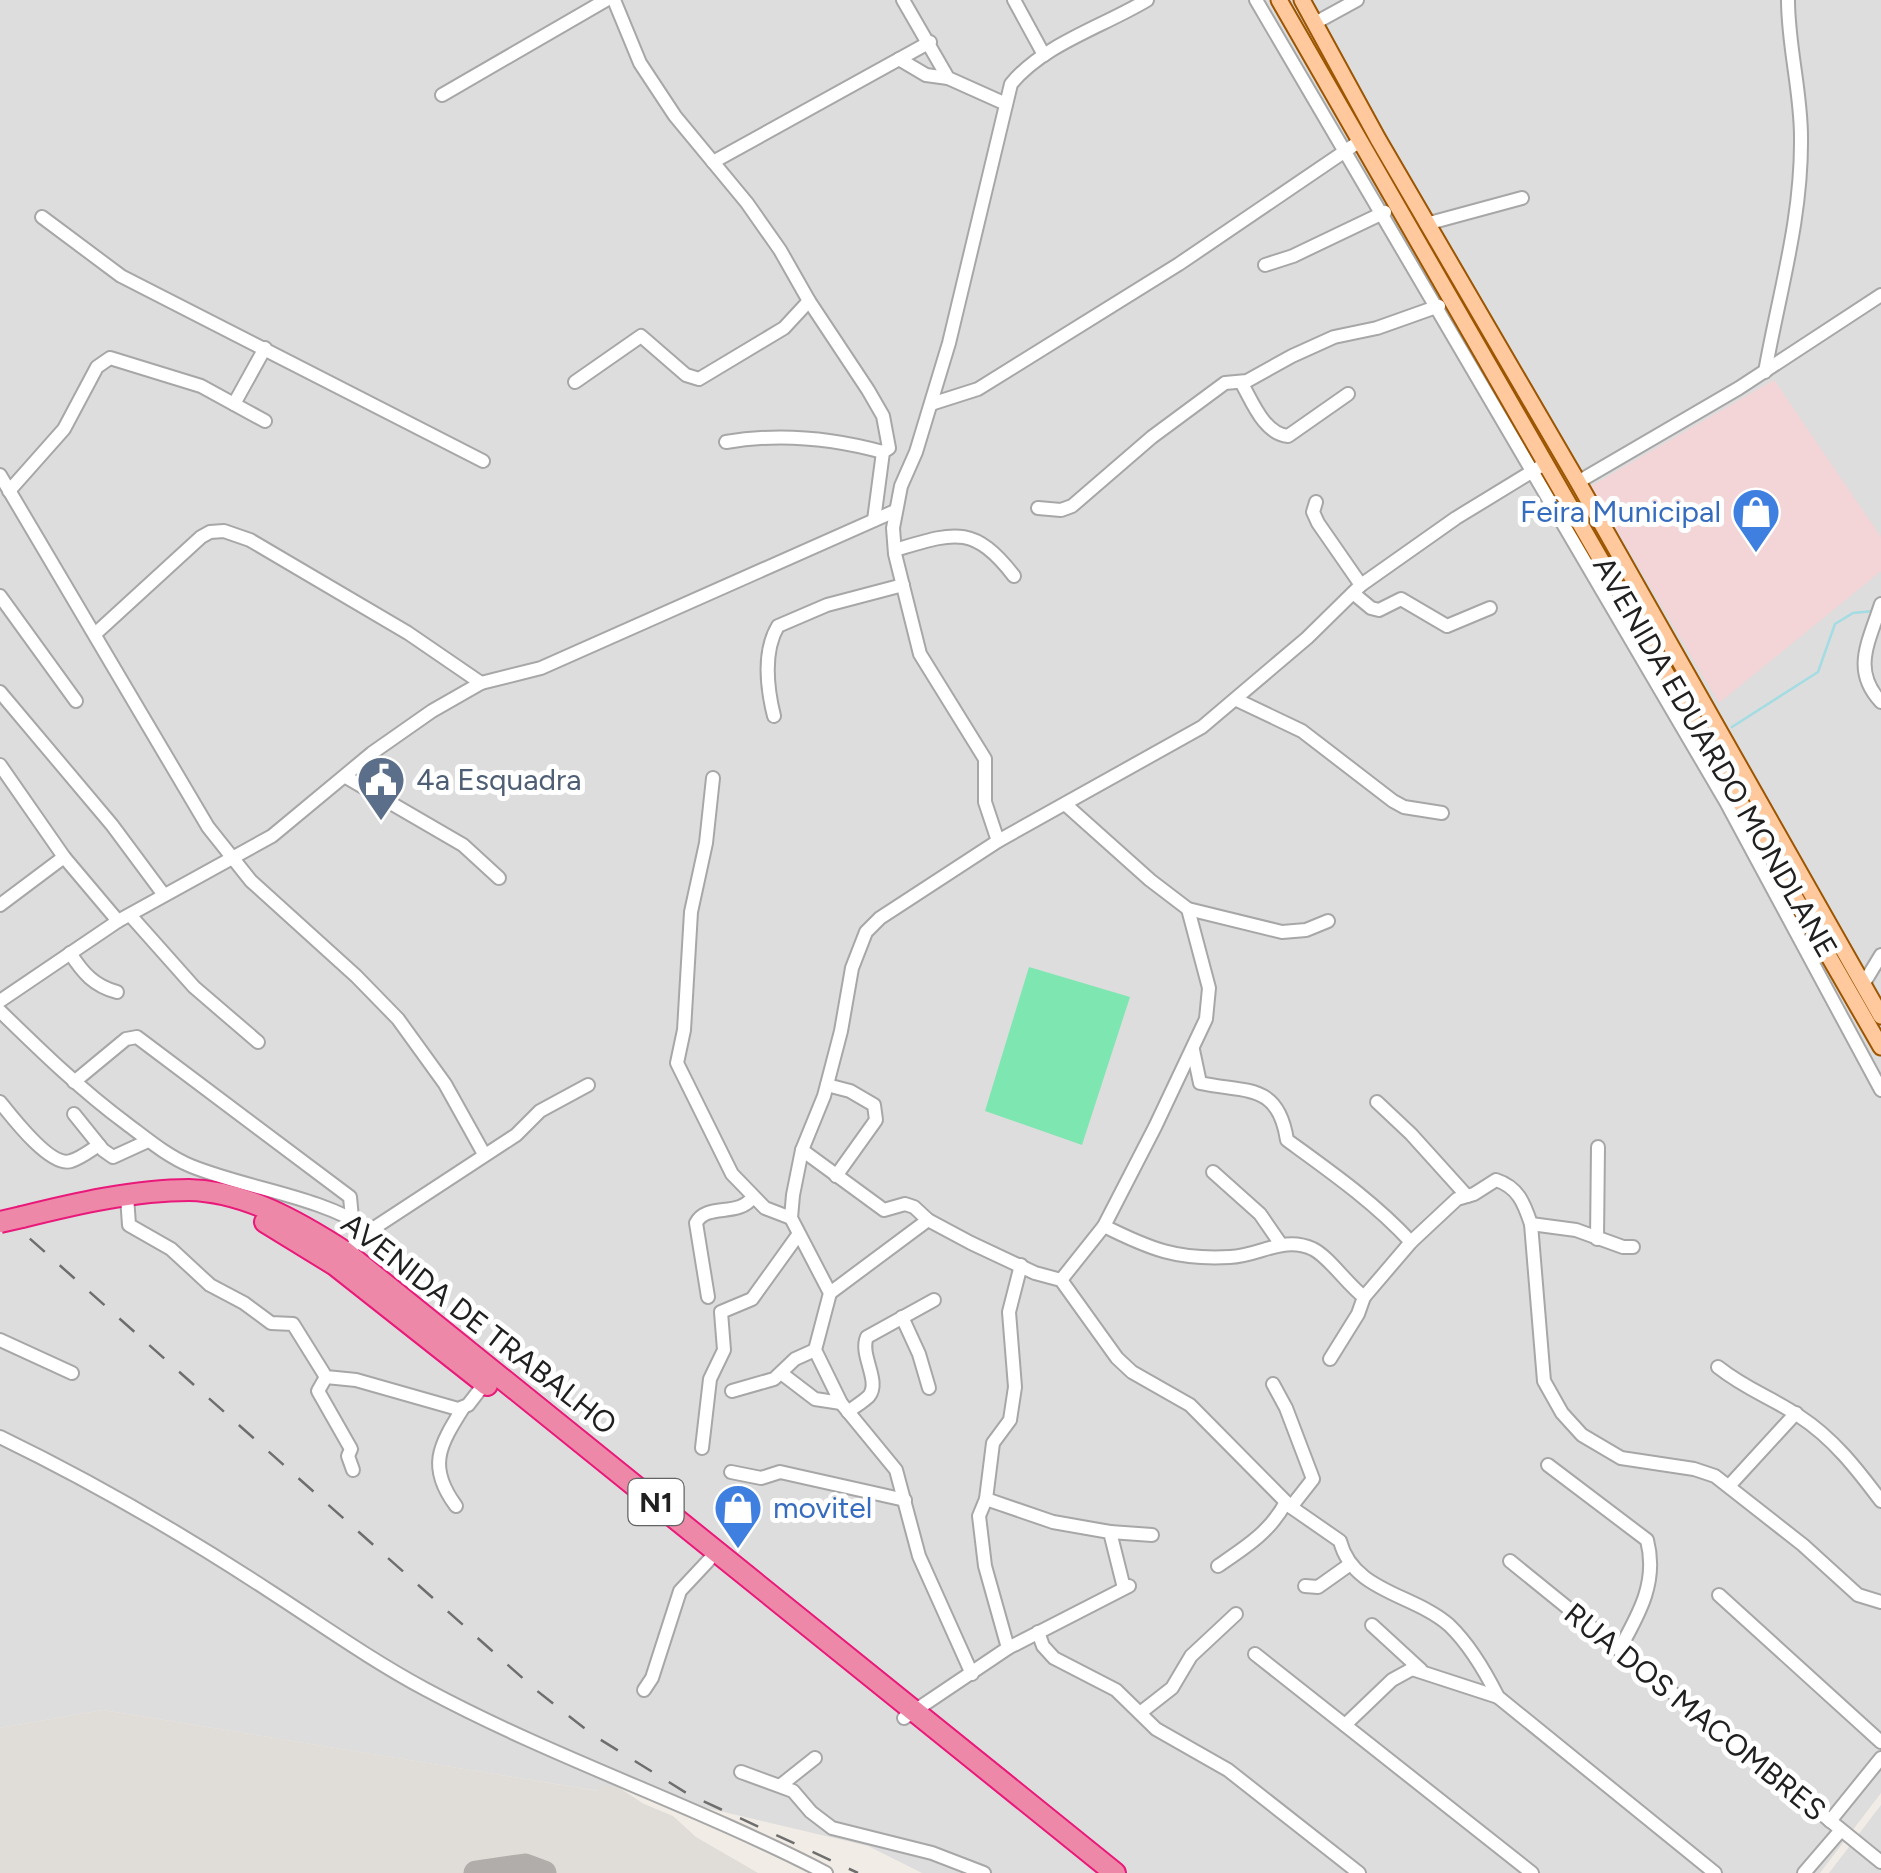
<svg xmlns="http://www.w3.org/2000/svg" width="1881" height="1873" font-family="Figtree,sans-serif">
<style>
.residential{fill:#dedddd}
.commercial{fill:#f3d4d7}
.airport{fill:#e0dcd7}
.pitch{fill:#7ee6b1}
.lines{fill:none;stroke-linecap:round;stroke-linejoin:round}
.stream{stroke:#a3dce2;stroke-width:2.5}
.taxiway{stroke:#b0adaa;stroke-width:25}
.minor-casing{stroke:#a7a7a7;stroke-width:16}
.major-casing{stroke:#9c5500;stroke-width:19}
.highway-casing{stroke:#e9197a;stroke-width:24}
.minor{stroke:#fff;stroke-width:12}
.major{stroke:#ffc99d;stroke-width:15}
.highway{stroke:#ee88a8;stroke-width:20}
.rail{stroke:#6e6e6e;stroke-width:2.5;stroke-dasharray:20 20;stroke-linecap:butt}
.highway-bridge-casing{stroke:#e9197a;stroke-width:24;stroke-linecap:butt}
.highway-bridge{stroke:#ee88a8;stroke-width:20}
.labels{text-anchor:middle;stroke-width:10;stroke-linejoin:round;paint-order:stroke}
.shield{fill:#fff;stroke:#636363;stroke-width:2.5}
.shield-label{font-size:28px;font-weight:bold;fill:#202020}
.shop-label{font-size:30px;fill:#366cbe;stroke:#fff;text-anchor:end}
.street-label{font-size:30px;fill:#202020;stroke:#fff}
.service-label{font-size:30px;fill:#4e5e75;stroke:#fff;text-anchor:start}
</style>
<rect width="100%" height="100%" fill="#f1ece6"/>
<g class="residential">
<polygon points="0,0 1881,0 1881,1793 1820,1873 922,1873 868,1846 618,1787 599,1791 103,1710 0,1728"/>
<polygon points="1881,1805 1881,1873 1829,1873"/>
</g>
<polygon class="commercial" points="1774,380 1881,537 1881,571 1719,703 1591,486"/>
<polygon class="airport" points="103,1710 598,1791 600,1785 618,1787 644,1804 673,1816 696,1837 758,1873 0,1873 0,1728"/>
<polygon class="pitch" points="1029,967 1130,997 1082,1145 985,1111"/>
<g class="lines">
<polyline class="stream" points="1732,727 1818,672 1835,624 1853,613 1873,611"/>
<polyline class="taxiway" points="476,1873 525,1866 544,1873"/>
<g class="minor-casing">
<g id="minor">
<polyline points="614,0 640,63 675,116 747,203 780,250 809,301 868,390 883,416 889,448 883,452 874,520"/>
<polyline points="903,0 948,78 1006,104"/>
<polyline points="1014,0 1044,55"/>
<polyline points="1256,0 1726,802 1881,1090"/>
<polyline points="1315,23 1357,0"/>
<polyline points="899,59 926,75 948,78"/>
<polyline points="442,95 606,0"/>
<polyline points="713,162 930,42"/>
<polyline points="42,217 121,276 483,461"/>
<polyline points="1426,224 1522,198"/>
<polyline points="1265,265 1293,256 1385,212"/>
<path d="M1765 372C1779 293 1802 219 1801 137 1801 91 1788 46 1788 0"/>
<polyline points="575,382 641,336 686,375 699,379 784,328 809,301"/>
<path d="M1241 382C1252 401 1264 434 1288 436L1348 394"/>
<polyline points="234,404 265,348"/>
<polyline points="931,404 978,389 1179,264 1360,141"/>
<path d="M726 442C778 433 832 438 883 452"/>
<polyline points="0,475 208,827 251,881 356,976 398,1019 445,1084 484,1154"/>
<polyline points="1578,482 1739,388 1881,295"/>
<polyline points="9,491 64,429 97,367 110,358 201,386 265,421"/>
<polyline points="1316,502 1313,512 1318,523 1361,585"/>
<polyline points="1038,508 1061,510 1072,506 1152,437 1225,383 1247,381 1292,356 1334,337 1377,328 1439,306"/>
<path d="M895 550C953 533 973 523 1014 576"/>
<polyline points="1353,593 1371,608 1379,610 1401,599 1447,626 1490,608"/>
<polyline points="0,596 76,701"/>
<path d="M1881 604C1869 642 1851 670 1881 702"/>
<polyline points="95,634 201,537 210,532 224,531 250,540 408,633 481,683"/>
<polyline points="0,692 112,825 164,895"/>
<polyline points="1237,700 1302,731 1393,801 1404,807 1442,813"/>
<path d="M774 716C767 688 763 651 778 626L827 605 903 585"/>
<polyline points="0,765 64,857 118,921"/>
<polyline points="346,777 463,845 499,878"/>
<polyline points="713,778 706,843 691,912 684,1030 677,1063 732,1174 765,1208 791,1218"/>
<polyline points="1065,804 1150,880 1188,909 1282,932 1306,930 1328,921"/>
<path d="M998 841 985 802V759L920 654 895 554 893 528 901 486 916 452 949 343 1011 84C1044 44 1102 27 1147 0"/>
<polyline points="0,905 64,857"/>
<polyline points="130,915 194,987 258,1042"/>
<path d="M70 953C83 973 94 986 117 992"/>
<polyline points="1864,983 1881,955"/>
<polyline points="0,1001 118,921 272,836 372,753 432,711 481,683 541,668 895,511"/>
<path d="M0 1011C41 1051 81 1090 127 1124 147 1139 167 1156 191 1166 251 1190 316 1195 371 1230"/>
<path d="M1193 1050 1200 1083C1246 1093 1278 1082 1287 1140 1331 1172 1374 1202 1411 1242"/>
<polyline points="74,1082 126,1039 137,1037 350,1197 352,1218"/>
<polyline points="827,1085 850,1091 874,1105 876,1120 836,1176"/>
<path d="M0 1102C12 1117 51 1168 71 1161 81 1158 91 1150 99 1145"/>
<polyline points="1377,1102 1411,1134 1467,1196"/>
<polyline points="74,1114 103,1150 113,1157 148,1141"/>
<path d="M802 1150 884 1210 905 1204 914 1207 928 1220 971 1243 1035 1273 1061 1280 1117 1358 1132 1372 1190 1405 1291 1507 1340 1541C1353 1592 1414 1594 1449 1625 1470 1645 1485 1671 1498 1697L1715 1873"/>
<polyline points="1213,1172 1260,1214 1280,1243"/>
<polyline points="127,1196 129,1225 171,1249 210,1285 244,1303 271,1323 293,1324 326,1377 356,1380 458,1409 468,1405 485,1383"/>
<polyline points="1531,1224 1576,1230 1623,1247 1633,1247"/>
<path d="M1104 1226C1150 1249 1177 1260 1230 1257 1260 1256 1283 1235 1313 1249 1329 1257 1347 1284 1364 1297L1411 1242 1457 1199 1474 1194 1496 1180C1518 1187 1524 1203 1531 1224L1544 1381 1562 1413 1582 1435 1621 1458 1694 1469 1715 1476 1803 1545 1858 1595 1881 1602"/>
<polyline points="1597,1239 1598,1147"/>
<polyline points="341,1257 371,1230 516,1135 540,1111 588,1085"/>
<polyline points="1061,1280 1104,1226 1155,1127 1206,1019 1209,988 1188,909"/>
<polyline points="830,1293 928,1220"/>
<path d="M708 1297 696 1223C707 1202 738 1218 753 1197"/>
<polyline points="902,1317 919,1354 929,1388"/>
<polyline points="0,1340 72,1373"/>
<polyline points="1330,1359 1358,1314 1364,1297"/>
<path d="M1718 1367C1747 1390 1771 1397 1799 1416 1833 1438 1857 1469 1881 1501"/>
<polyline points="781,1373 815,1399 841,1403"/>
<polyline points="326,1377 318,1391 351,1449 348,1456 353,1470"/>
<polyline points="1273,1384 1286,1408 1313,1479 1291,1507"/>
<polyline points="732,1391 774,1379 795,1359 815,1350"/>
<path d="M848 1412C854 1407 863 1402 869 1396 881 1381 859 1355 867 1337L934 1300"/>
<path d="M0 1437C93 1482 184 1535 271 1592 322 1625 371 1660 425 1689 555 1759 695 1805 826 1873"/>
<polyline points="702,1448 710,1379 724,1350 721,1312 752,1299 798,1235"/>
<path d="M1548 1465 1647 1540C1658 1582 1639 1614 1619 1650"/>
<polyline points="731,1472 761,1478 780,1472 905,1500"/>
<polyline points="1729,1486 1796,1413"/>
<polyline points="986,1499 1053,1522 1110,1532 1124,1588"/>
<path d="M456 1506C427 1467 439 1446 463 1408"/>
<polyline points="1110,1532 1152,1535"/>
<polyline points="1510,1561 1881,1862"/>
<path d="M1218 1566C1246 1547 1270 1532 1286 1502"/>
<polyline points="1305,1586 1318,1587 1349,1565"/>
<polyline points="1719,1595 1881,1742"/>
<polyline points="1372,1625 1421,1670"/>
<polyline points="1038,1632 1043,1646 1054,1658 1116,1690 1156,1729 1228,1770 1359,1873"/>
<polyline points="1008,1648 985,1566 979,1516 986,1499 993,1443 1010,1420 1015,1387 1009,1312 1021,1265"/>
<polyline points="1255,1654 1532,1873"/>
<polyline points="972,1674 919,1556 896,1470 841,1403 815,1350 830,1293 791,1218 793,1195 802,1150 824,1096 841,1031 852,968 866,932 880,918 998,841 1202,727 1307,638 1361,585 1456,518 1546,463"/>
<polyline points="644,1690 652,1678 680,1591 709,1560"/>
<polyline points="1140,1713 1172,1688 1191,1656 1236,1614"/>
<polyline points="904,1718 1008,1648 1129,1586"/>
<polyline points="1345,1725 1392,1680 1412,1669 1498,1697"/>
<polyline points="741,1772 793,1791 811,1812 832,1828 932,1853 984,1873"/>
<polyline points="781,1785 815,1758"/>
<polyline points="1830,1821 1881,1758"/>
<polyline points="1804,1873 1841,1830"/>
</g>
</g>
<g class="major-casing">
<g id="major">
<polyline points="1279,0 1881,1047"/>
<polyline points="1302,0 1378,139 1578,482 1881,1016"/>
</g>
</g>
<g class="highway-casing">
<g id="highway">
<path d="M22 1217C74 1204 135 1190 189 1190 245 1191 300 1223 345 1252L1115 1873"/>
<polyline points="265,1222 335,1265 487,1385"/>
</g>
</g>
<use href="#minor" class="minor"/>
<use href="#major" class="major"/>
<use href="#highway" class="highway"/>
<polyline class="rail" points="0,1212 536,1690 593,1735 688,1794 858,1873"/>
<g class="highway-bridge-casing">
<polyline id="highway-bridge" points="0,1222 22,1217"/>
</g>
<use href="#highway-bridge" class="highway-bridge"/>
</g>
<defs>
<g id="shop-pin" transform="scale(2.5)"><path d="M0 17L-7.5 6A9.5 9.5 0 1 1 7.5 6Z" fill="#3f7fe0" stroke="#fff"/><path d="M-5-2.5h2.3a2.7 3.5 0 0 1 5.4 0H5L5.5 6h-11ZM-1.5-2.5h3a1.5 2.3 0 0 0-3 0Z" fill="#fff"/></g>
<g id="civic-pin" transform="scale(2.5)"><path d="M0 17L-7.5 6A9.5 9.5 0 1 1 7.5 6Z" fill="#5c6f8a" stroke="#fff"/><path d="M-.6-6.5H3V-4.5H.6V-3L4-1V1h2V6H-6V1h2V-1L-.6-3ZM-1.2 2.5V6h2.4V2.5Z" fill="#fff"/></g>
</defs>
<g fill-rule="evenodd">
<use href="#shop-pin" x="1756" y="512"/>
<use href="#civic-pin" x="381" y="780"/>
<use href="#shop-pin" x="738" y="1508"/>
</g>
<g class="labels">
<rect class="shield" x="628.5" y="1479" width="55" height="46" rx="8"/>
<g class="shield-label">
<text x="656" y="1512">N1</text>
</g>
<g class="shop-label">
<text x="1721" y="522">Feira Municipal</text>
<text x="773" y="1518" text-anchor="start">movitel</text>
</g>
<g class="street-label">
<text transform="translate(1715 757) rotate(60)" y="10">AVENIDA EDUARDO MONDLANE</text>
<text transform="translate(479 1324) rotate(38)" y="10">AVENIDA DE TRABALHO</text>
<text transform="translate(1695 1712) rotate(39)" y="10">RUA DOS MACOMBRES</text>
</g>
<g class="service-label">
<text x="416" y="790">4a Esquadra</text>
</g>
</g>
</svg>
